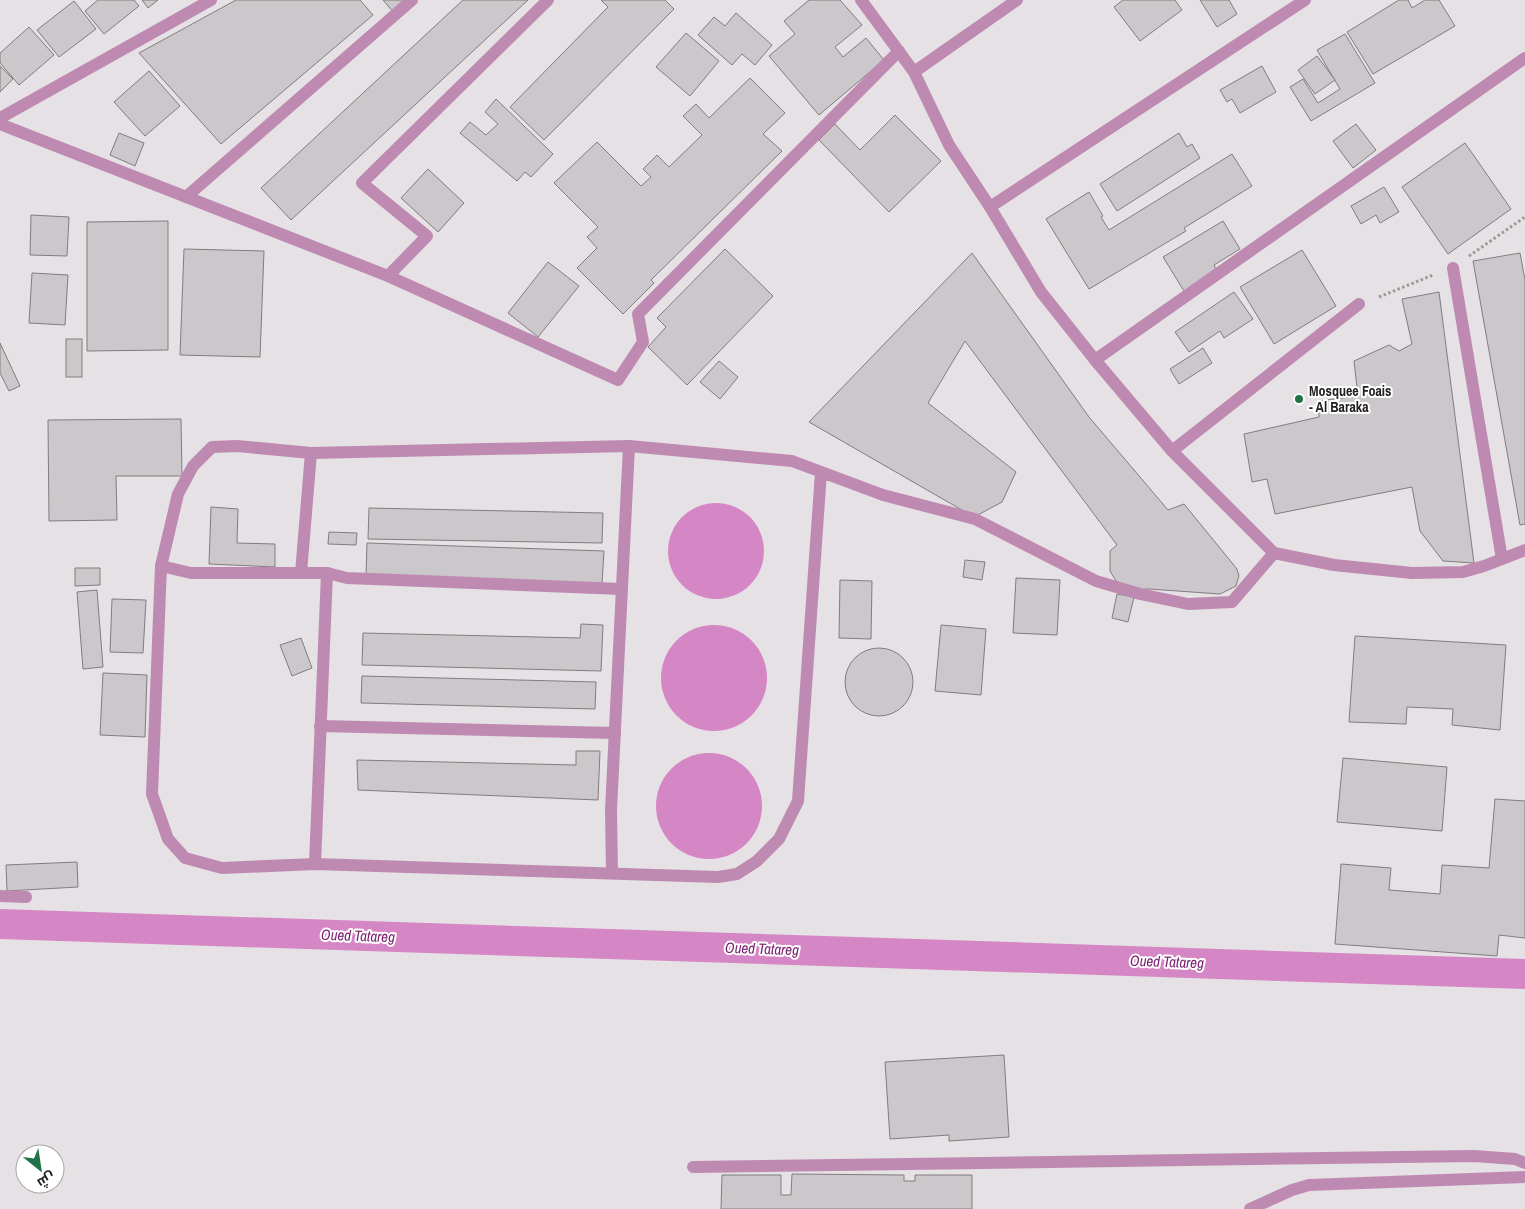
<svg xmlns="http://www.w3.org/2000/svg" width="1525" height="1209" font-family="'Archivo Narrow',Cairo,sans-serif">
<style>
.water{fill:#d586c5}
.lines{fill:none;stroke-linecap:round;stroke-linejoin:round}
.canal{stroke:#d586c5;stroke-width:30}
.building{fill:#ccc7cb;stroke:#817c7f}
.path{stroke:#9c999b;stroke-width:3;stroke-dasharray:2.5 2.5;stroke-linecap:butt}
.lane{stroke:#be8ab2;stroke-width:12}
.street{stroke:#be8ab2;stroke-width:12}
.poi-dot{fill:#1f7345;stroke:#fff;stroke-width:2}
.labels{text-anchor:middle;stroke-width:4;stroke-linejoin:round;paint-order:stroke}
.poi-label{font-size:14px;font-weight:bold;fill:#222122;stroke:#fff;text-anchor:start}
.water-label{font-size:15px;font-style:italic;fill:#7a1d6d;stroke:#fff}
</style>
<rect width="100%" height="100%" fill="#e6e1e4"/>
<g class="water">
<circle cx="716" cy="551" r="48"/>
<circle cx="714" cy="678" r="53"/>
<circle cx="709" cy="806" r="53"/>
</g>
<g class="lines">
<polyline class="canal" points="0,924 1525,974"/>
</g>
<g class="building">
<polygon points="98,0 134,0 139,6 104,34 85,11"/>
<polygon points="142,0 158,0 148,8"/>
<polygon points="236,0 360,0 373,15 221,144 139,53"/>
<polygon points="383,0 408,0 394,13"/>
<polygon points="463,0 528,0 291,220 261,188"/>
<polygon points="601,0 665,0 674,9 544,140 510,107 608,7"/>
<polygon points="809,0 840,0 862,25 835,47 843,57 866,38 884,60 819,115 769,56 795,34 784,21"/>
<polygon points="1123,0 1175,0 1182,10 1140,41 1114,7"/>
<polygon points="1200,0 1229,0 1237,14 1217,27"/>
<polygon points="1399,0 1408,0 1412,8 1425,0 1439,0 1455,26 1373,74 1347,32"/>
<polygon points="74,1 96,29 59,57 37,30"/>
<polygon points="736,13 772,45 755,65 742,54 732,65 698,35 714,17 725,26"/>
<polygon points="29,27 54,55 19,85 0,63 0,53"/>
<polygon points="686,33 719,61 690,96 656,67"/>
<polygon points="1345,34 1375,83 1311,121 1290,87 1303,79 1318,103 1340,89 1317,50"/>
<polygon points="1317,56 1335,80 1315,94 1298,70"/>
<polygon points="0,66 13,79 0,92"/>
<polygon points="1262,66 1276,92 1240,113 1232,99 1227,102 1220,90"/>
<polygon points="149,71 180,106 145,136 114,102"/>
<polygon points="750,78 785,113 763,134 782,151 651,280 654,283 623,314 577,268 597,248 587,237 598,227 554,183 597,142 641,186 651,177 643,169 657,155 669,167 702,135 683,116 696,104 709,118"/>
<polygon points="496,99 553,154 531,177 525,172 517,181 460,133 470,122 486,135 498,124 485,112"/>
<polygon points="895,115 941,161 889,212 819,140 835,124 860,150"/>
<polygon points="1356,124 1376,150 1353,168 1333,141"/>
<polygon points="119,133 144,143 135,166 110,155"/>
<polygon points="1179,133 1187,147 1192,144 1200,158 1117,211 1100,184"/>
<polygon points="1465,143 1511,209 1448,254 1402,187"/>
<polygon points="1232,154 1252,186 1184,228 1186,231 1089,289 1046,219 1089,192 1103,216 1101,217 1109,230"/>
<polygon points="428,169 464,203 438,232 401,198"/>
<polygon points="1384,187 1399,212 1380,223 1376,215 1361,224 1351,206"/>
<polygon points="31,215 69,217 67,256 30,255"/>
<polygon points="168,221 168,350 87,351 87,222"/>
<polygon points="1223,221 1240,249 1214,265 1217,272 1184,291 1163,257"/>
<polygon points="184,249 264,251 260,357 180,355"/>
<polygon points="725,249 773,296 687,385 648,347 666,327 657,318"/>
<polygon points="1302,250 1336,306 1274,344 1240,287"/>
<polygon points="972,253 1089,417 1168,510 1184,504 1237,569 1239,576 1236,586 1220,594 1149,589 1127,590 1116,581 1110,571 1110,551 1117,545 965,341 928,403 1016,472 1002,502 974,517 809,422"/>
<polygon points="1520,253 1525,280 1525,524 1520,525 1473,261"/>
<polygon points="548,262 579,286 538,337 508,313"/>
<polygon points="32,273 68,275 65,325 29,323"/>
<polygon points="1234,292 1253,319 1224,338 1220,331 1189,352 1175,332"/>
<polygon points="1439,292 1474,563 1443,561 1420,531 1412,487 1275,514 1267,479 1252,482 1244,434 1319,417 1318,401 1358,396 1354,361 1389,345 1399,351 1412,344 1402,299"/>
<rect x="66" y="339" width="16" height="38"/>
<polygon points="0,343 20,386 9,391 0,373"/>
<polygon points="1203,348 1212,363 1179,384 1170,369"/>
<polygon points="719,361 738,377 720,399 700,382"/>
<polygon points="181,419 182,476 116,476 117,520 49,521 48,420"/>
<polygon points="211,507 238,509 237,543 275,544 275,567 209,564"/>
<polygon points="369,508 603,513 602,543 368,539"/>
<polygon points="329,532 357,533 356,545 328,544"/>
<polygon points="367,543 604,551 602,584 366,576"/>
<polygon points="965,560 985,562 982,580 963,577"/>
<polygon points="75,568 100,568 100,585 75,586"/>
<polygon points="1016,578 1060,580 1057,635 1013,633"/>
<polygon points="840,580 872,581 871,639 839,638"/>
<polygon points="97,590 103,667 83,669 77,592"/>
<polygon points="1117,594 1134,597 1128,622 1112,618"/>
<polygon points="112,599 146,600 143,653 110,652"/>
<polygon points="581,624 603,625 601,671 362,665 363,633 580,638"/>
<polygon points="941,625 986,629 981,695 935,691"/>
<polygon points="1355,636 1506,645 1500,730 1452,725 1453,709 1407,707 1406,724 1349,722"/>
<polygon points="301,638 312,668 292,676 280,645"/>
<circle cx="879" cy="682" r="34"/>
<polygon points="103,673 147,675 145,737 100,735"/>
<polygon points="362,676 596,682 595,709 361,703"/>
<polygon points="576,751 600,751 598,800 358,790 357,760 576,765"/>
<polygon points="1343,758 1447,767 1442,831 1337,822"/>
<polygon points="1495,799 1525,801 1525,938 1499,935 1497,956 1335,944 1341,864 1391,868 1389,890 1440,894 1442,865 1489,868"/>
<polygon points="77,862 78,887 7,891 6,865"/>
<polygon points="1004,1055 1009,1137 949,1141 949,1135 890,1139 885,1062"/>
<polygon points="792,1174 904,1175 904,1181 915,1181 915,1175 972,1175 972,1209 721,1209 722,1175 781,1175 781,1195 791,1195"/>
</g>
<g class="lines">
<g class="path">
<polyline points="1469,256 1525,217"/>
<polyline points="1379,297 1433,275"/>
</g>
<g class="lane">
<polyline points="821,472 798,801 779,839 757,861 737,874 718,877 315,864 222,868 185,858 168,839 152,794 161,566 178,494 193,466 212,447 237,446 311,453 629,446 792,461 883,495 975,519 1096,581 1140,594 1188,604 1232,602 1274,553"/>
<polyline points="161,566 191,573 327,573 347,578 622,589"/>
<polyline points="301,573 311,453"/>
<polyline points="320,726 615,733"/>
<polyline points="315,864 327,573"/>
<polyline points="612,873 611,810 629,446"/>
</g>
<g class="street">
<polyline points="861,0 914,72 949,145 990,207 1041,292 1095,360 1172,451 1274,553 1334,565 1412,573 1463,572 1484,566 1525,550"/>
<polyline points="914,72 1017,0"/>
<polyline points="0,118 211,0"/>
<polyline points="0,124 388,276 427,236 362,183 548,0"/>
<polyline points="186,197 412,0"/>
<polyline points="990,207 1305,0"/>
<polyline points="1453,268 1502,559"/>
<polyline points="388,276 618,380 643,342 638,314 899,51"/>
<polyline points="1095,360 1525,58"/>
<polyline points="1172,451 1359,304"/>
<polyline points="0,896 26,897"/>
<polyline points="693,1167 1474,1156 1515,1159 1525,1163"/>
<polyline points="1250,1209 1292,1190 1309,1185 1525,1177"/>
</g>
</g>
<circle class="poi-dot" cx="1299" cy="399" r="5"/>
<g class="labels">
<g class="poi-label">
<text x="1309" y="396">Mosquee Foais<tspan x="1309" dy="16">- Al Baraka</tspan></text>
</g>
<g class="water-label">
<text transform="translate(358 936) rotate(2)" y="5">Oued Tatareg</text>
<text transform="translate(762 949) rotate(2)" y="5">Oued Tatareg</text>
<text transform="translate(1167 962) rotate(2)" y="5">Oued Tatareg</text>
</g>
</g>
<g transform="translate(40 1169) rotate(150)"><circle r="24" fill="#ffffff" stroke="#a7a6a7"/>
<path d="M0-4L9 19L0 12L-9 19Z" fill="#1f7345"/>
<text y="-8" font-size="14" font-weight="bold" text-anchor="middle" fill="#222122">ش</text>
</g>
</svg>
